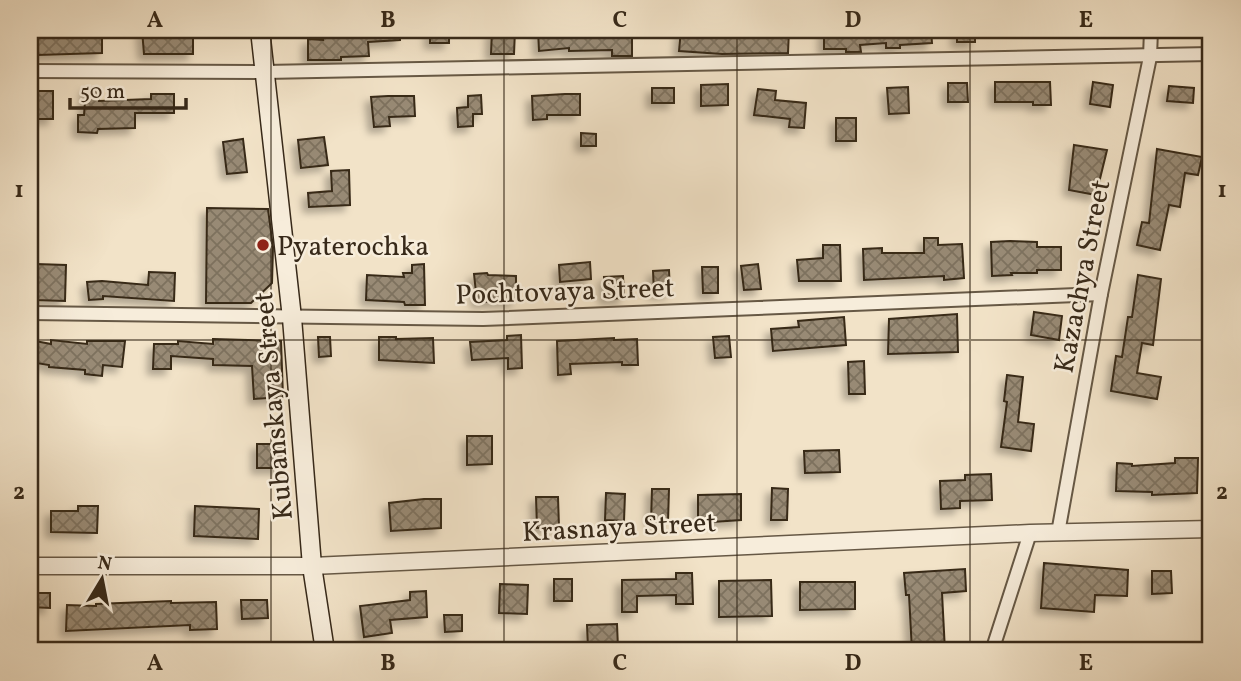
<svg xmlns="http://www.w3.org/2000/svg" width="1241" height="681" font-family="Vollkorn,serif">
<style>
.building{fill:url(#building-cross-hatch);stroke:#372919;stroke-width:2;filter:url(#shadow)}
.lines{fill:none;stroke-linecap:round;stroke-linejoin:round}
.minor-casing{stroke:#665845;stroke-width:16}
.tertiary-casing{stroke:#665845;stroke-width:19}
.secondary-casing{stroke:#372919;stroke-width:21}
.minor{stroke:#f7eddb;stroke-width:12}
.tertiary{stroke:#f7eddb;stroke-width:16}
.secondary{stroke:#f7eddb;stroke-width:18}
.grid{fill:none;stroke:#372919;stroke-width:2;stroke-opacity:0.55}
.poi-dot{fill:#8f2418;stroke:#f7eddb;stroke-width:2.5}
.labels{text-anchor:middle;stroke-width:5;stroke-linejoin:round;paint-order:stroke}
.poi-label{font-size:28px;fill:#372919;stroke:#f7eddb;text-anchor:start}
.street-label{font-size:28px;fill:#372919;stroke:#f7eddb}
.neatline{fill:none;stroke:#372919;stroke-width:2.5}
.grid-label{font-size:23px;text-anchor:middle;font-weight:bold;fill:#372919}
</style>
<defs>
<pattern id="building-cross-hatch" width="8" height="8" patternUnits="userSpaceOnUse" patternTransform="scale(1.75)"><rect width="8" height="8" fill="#988a74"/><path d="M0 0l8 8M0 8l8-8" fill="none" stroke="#7d715e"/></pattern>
<filter id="shadow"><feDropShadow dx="-5.5" dy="5.5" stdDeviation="3.5" flood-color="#0004"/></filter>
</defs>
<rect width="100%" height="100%" fill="#f2e3c8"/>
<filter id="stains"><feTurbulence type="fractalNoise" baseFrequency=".00286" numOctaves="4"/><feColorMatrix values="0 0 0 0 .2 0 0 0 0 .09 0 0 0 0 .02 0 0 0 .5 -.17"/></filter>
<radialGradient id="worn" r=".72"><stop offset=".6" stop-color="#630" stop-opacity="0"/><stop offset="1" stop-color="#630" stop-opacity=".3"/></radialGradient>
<g class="building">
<polygon points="37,30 102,32 102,53 38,55"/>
<polygon points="142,30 193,30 193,54 144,54"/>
<polygon points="323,30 400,30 400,40 368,42 369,56 341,57 341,60 308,60 308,39 323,40"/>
<rect x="430" y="30" width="19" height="13"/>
<polygon points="492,30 515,30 514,54 491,54"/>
<polygon points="538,30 632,30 632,56 612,56 612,50 569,51 569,48 539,51"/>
<polygon points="681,30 746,32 789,30 788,53 722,54 679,51"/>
<polygon points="824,30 931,30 932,43 900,45 900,48 886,48 886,43 860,45 861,52 846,52 846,49 824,49"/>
<rect x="957" y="30" width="18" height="12"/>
<polygon points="995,82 1050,82 1051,105 1033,105 1033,102 995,102"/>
<polygon points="1093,82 1113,85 1110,107 1090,104"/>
<polygon points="948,83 967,83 968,102 948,102"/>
<polygon points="728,84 728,105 701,106 701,85"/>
<polygon points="1169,86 1194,88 1193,103 1167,101"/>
<polygon points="86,87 99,87 99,101 151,99 151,94 174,94 174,113 135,113 135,128 98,129 97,133 78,132 78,115 84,115"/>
<polygon points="908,87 909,113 889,114 887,88"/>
<rect x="652" y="88" width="22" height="15"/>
<polygon points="758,89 776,91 775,100 806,103 804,128 789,127 790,119 754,115"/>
<rect x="35" y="91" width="18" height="28"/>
<polygon points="565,94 580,94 580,115 547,115 547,119 533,120 532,96"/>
<polygon points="481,95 482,114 473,114 473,126 458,127 457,108 468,107 468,96"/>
<polygon points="388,96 414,96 415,116 389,117 390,126 374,127 371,97"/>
<rect x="836" y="118" width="20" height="23"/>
<polygon points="581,133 596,134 596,146 581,146"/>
<polygon points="324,137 328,165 301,168 298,140"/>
<polygon points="243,139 247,172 227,174 223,142"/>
<polygon points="1074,145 1107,150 1096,195 1069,190"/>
<polygon points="1157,149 1202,157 1198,175 1185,173 1180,207 1169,205 1160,250 1137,245 1142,222 1149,223"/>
<polygon points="349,170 350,205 309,207 308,193 332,191 331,171"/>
<polygon points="207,208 268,209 273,247 272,283 251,303 206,303"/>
<polygon points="924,238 938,238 938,245 962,244 964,278 944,280 944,276 864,280 863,249 882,248 882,253 924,253"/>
<polygon points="1010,241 1037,242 1037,247 1061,247 1061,270 1037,270 1037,273 1011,273 1012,275 992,276 991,242"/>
<polygon points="823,245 840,245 841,281 799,281 797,260 823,258"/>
<polygon points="590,262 591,279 560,282 559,265"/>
<polygon points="36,264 66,265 65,301 35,300"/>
<polygon points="424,264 425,305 405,305 404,302 366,300 367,275 404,277 403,273 412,273 412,265"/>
<polygon points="758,264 761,289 744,290 741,266"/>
<polygon points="702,267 718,267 718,293 703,293"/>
<polygon points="669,270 670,293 654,293 653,271"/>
<polygon points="149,272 175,273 174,301 103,296 103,299 89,300 87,282 102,281 148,285"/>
<polygon points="487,273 488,275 516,276 516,301 477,302 474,274"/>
<polygon points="1138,275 1161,279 1153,345 1142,343 1137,373 1161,377 1157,399 1111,391 1116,356 1122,357 1128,317 1132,317"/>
<polygon points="623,276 624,298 605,299 604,277"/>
<polygon points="1034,312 1062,316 1059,340 1031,335"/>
<polygon points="957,314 958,352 888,354 889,319"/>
<polygon points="844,317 846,345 773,351 771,329 799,327 798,321"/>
<polygon points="521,335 522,368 508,369 508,358 472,360 470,342 507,340 507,336"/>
<polygon points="729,336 731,357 715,358 713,337"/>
<polygon points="318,337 330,337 331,356 319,357"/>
<polygon points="379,337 396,337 396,339 433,338 434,363 379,360"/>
<polygon points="614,338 614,340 637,339 638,365 622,365 622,362 570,364 571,374 558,375 557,341"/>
<polygon points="213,339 281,341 283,397 254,399 252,366 213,365 213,359 171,356 171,369 153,369 154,344 178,344 178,341 213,344"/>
<polygon points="30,340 51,344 51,340 87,344 87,341 125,341 122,367 103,365 102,376 85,374 85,370 49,367 49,365 30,362"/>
<polygon points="864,361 865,394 849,394 848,362"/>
<polygon points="1007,375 1023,377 1018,422 1034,424 1031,451 1001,447 1007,402 1004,401"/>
<polygon points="467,436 492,436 492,464 467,465"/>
<rect x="257" y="444" width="27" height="24"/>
<polygon points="839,450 840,472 805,473 804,451"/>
<polygon points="1175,458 1198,458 1197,493 1152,495 1152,492 1116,491 1117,463 1132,464 1132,466 1175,463"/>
<polygon points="991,474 992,500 960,501 960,508 941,509 940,481 965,480 965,475"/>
<polygon points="772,488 788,489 787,520 771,520"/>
<polygon points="652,489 669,489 668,522 651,522"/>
<polygon points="606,493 625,494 624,521 605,520"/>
<polygon points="741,494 741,520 698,523 698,495"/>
<polygon points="536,497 558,497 559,527 537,528"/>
<polygon points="424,499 441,499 441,528 391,531 389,503"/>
<polygon points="78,506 98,506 97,533 51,532 51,511 78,511"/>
<polygon points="195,506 259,509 258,539 194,536"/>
<polygon points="1044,563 1128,570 1127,596 1095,595 1094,612 1041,608"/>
<polygon points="965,569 966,591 942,593 945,651 912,651 909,595 906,595 904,573"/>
<polygon points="1152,571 1171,571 1172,593 1152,594"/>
<polygon points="676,573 692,573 693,604 676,604 676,595 637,596 637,612 622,612 622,580 676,579"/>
<rect x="554" y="579" width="18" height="22"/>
<polygon points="771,580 772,616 719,617 719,581"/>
<polygon points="800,582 855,582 855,609 800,610"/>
<polygon points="500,584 528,585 527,614 499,613"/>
<polygon points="426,591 427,617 390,620 392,633 364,637 360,606 410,600 410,592"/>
<polygon points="30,593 50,593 50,608 30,607"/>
<polygon points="241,600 267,600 268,618 242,619"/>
<polygon points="171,601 171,603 216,602 217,629 190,630 190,625 66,631 67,605 96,606 96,604"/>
<polygon points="444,615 462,615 462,631 445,632"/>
<polygon points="617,624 618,648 588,648 587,625"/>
</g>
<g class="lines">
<g class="minor-casing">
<g id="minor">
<polyline points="30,71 265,72 1211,54"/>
<polyline points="30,313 483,319 1101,294"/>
<polyline points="1058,533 1101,294 1150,57 1151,30"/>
<polyline points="992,651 1030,533"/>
</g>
</g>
<g class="tertiary-casing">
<polyline id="tertiary" points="30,566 312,566 1030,533 1211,529"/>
</g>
<g class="secondary-casing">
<polyline id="secondary" points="260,30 292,318 312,566 325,651"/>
</g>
<use href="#minor" class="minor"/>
<use href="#tertiary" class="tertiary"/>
<use href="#secondary" class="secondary"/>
</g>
<path class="grid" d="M271 30V651M504 30V651M737 30V651M970 30V651M30 340H1211"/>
<circle class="poi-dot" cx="263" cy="245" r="7"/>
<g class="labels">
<g class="poi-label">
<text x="277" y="255">Pyaterochka</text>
</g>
<g class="street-label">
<text transform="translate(1081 276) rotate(-79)" y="10">Kazachya Street</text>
<text transform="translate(565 290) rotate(-2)" y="10">Pochtovaya Street</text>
<text transform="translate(272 406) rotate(-95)" y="10">Kubanskaya Street</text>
<text transform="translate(619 526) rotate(-3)" y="10">Krasnaya Street</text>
</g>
</g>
<rect width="1241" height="681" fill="none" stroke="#f2e3c8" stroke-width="77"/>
<g transform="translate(102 579) rotate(10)" stroke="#f7eddb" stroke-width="5" paint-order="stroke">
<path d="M0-5L12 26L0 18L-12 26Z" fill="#372919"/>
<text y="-10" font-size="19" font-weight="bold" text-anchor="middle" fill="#372919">N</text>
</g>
<path d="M70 98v10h116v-10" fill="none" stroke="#372919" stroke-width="3.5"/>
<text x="80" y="98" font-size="21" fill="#372919" stroke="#f7eddb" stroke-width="5" paint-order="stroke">50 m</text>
<rect x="38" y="38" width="1164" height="604" class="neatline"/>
<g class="grid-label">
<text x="155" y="27">A</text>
<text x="388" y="27">B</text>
<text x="620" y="27">C</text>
<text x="853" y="27">D</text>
<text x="1086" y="27">E</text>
<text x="19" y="197">1</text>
<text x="1222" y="197">1</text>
<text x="19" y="499">2</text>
<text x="1222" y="499">2</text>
<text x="155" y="670">A</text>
<text x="388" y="670">B</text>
<text x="620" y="670">C</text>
<text x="853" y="670">D</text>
<text x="1086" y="670">E</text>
</g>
<rect width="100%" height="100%" filter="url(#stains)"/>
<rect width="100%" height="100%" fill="url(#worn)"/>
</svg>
